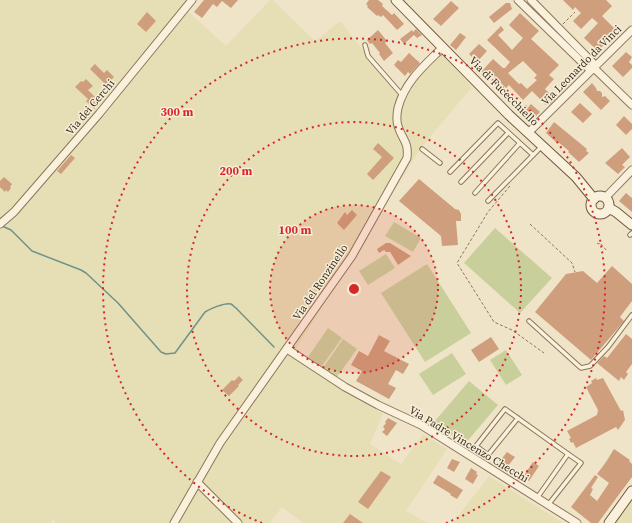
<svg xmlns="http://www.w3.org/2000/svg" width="632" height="523" font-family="'Source Serif 4',serif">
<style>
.farmland{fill:#e6deb5}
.green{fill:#c9cf9b}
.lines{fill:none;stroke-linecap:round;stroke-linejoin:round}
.stream{stroke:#6f938a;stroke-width:1.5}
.building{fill:#cf9f7d;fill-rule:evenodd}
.service-casing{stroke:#8d765c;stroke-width:5.5}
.minor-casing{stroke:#8d765c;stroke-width:9}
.secondary-casing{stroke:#6f573f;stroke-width:11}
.path{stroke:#8d765c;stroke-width:1;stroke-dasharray:3 2;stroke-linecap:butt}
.service{stroke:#faf1dc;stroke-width:3.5}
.minor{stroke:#faf1dc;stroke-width:7}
.secondary{stroke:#faf1dc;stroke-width:9}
.ring{fill:none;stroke:#d62828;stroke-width:2;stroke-dasharray:2 4}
.labels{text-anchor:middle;stroke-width:3;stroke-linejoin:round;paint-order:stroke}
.street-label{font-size:11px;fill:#3d2e20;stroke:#f7eed8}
.centre{fill:#d62828;stroke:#f7eed8;stroke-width:2}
.ring-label{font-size:12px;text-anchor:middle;font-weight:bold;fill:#d62828;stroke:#f7eed8;stroke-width:3;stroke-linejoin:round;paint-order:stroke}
</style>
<rect width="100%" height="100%" fill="#f0e4c8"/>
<g class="farmland">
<polygon points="0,0 187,0 182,6 226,46 270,0 273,0 315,41 340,21 399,96 442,54 472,87 420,149 291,357 383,414 370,444 401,464 423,434 447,449 406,511 428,523 303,523 282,507 270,523 56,523 53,520 51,523 0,523"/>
<polygon points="489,476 563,523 453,523"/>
<polygon points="632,502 632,523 615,523"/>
</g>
<g class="green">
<polygon points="394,222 421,238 413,252 385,236"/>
<polygon points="495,228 552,278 520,313 464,263"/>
<polygon points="386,254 395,268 368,285 359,271"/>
<polygon points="427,264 471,333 425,362 381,293"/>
<polygon points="328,328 342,338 322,366 308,357"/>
<polygon points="343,339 357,349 337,377 323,368"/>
<polygon points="506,350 522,375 506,385 490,360"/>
<polygon points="452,353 466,374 433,395 419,374"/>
<polygon points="469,381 498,405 464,445 435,421"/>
</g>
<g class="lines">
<path class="stream" d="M2 226 11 230 32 251 81 270 86 273 118 303 161 352 166 354 175 353 205 312C210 309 225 302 231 304 233 305 234 307 236 308L274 347"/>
</g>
<g class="building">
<polygon points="204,0 238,0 231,8 222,1 217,7 213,4 202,18 194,12"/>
<polygon points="369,0 378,0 383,4 382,6 392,15 394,13 404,24 397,30 383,15 381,17 378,15 377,16 367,7 368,6 366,4"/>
<polygon points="563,0 606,0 612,6 602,16 617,31 598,51 584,38 598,23 592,18 581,29 573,21 581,13 575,7 573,10"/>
<polygon points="451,1 459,8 441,26 433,19"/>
<polygon points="506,3 510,3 512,9 494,23 489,17"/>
<polygon points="147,12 156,21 146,32 137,24"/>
<path d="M520 13 539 31 531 39 559 65 549 75 554 79 545 89 555 99 549 105 547 104 546 105 532 91 523 100 509 85 506 88 492 74 488 78 481 72 493 59 503 68H505L510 62 487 40 501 26 504 30 498 35 512 50 523 38 509 25ZM523 61 537 75 534 78 537 80 527 89 521 83 519 84 508 73Z"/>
<polygon points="416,29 422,35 417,38 414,35 404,44 400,39 412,30 413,32"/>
<polygon points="378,30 387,41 385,43 393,53 384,61 379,54 380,53 372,43 370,44 367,40"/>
<polygon points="460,33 466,37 456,50 450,45"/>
<polygon points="479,44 487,51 477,62 469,54"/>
<polygon points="626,52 632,57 629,62 632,65 632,68 623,77 612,66"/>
<polygon points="409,53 420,63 410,74 408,72 405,76 394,65 398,60 401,62"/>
<polygon points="95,64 104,73 107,70 114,77 106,85 90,69"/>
<polygon points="86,79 93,86 88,90 99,101 97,102 99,104 94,109 86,101 88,99 75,87 81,81 83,82"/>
<polygon points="592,83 596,88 597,91 600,91 602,93 602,97 605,96 610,101 601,110 583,92"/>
<polygon points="580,103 592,114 583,123 571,112"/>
<polygon points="531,104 540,112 532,120 521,110 524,107 526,110"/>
<polygon points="624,116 632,124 632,129 626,135 616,125"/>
<polygon points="554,122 587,149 586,151 589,153 579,162 568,152 569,151 558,142 557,143 546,133"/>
<polygon points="378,143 394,158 373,180 367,174 382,157 373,149"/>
<polygon points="622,148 630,157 622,165 625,167 618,174 605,163"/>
<polygon points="71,155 75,158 61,174 57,171"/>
<polygon points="4,177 12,184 10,187 11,188 8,192 6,190 5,192 0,187 0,181"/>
<polygon points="419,179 455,209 459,210 461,214 461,221 456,221 458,245 442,246 441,236 399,201"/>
<polygon points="626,193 632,198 632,212 619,201"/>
<polygon points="352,210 357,215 344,230 337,223 345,212 347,215"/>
<polygon points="386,243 390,243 411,256 398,265 390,252 386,252 384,250 379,253 377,249"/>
<polygon points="612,266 632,284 632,301 620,317 624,321 591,360 535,312 566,274 583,271 597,283"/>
<polygon points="626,334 632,339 632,364 626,372 628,374 624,380 621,377 619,381 597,363 604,356 607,358"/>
<polygon points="379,335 390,341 384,351 409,364 403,374 396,370 388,384 396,388 389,399 356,381 362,371 351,365 359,351 368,356"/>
<polygon points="491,337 499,349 479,362 471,350"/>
<polygon points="239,376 243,380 238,385 239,386 229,396 222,390 232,380 234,381"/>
<polygon points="596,378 597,380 603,378 621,411 623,410 625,420 618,430 616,427 576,448 573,442 571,443 569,439 571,438 567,431 597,415 598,410 586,387 592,383 591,381"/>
<polygon points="388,418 397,423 387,436 382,432 385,429 383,427 386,423 385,422"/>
<polygon points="614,449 630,460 629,461 632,464 632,477 598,523 591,523 571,507 595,475 598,477 591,488 593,489 590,495 597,501 609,483 597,474 606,462"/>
<polygon points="507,452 515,457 504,471 496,466"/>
<polygon points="452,459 460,462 454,472 447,468"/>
<polygon points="533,462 539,466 529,481 523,477"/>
<polygon points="471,468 477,472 476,474 478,475 473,484 465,479"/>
<polygon points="381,471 391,477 368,509 358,502"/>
<polygon points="438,475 463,490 457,499 450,495 451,494 433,483"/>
<polygon points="350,514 363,523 343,523"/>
</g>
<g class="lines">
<g class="service-casing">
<g id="service">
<polyline points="365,45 368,56 402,95"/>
<polyline points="422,149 440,163"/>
<polyline points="450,172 498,123 533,155"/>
<polyline points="461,182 508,133"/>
<polyline points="475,193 519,144"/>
<polyline points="488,201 542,146"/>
<polyline points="630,235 632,233"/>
<polyline points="529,321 581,368 590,366 608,347 632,315"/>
<polyline points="518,418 488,455 476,446 505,409 568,454"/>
<polyline points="537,498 568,454 581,463 548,505"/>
</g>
</g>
<g class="minor-casing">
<g id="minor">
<polyline points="518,0 589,69 594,68"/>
<polyline points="531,0 593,63 594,68"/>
<polyline points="594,68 632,105"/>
<polyline points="528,133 632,30"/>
<polyline points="605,198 632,170"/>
<polyline points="0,224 14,212 99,114 192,0"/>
<polyline points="287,349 345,387 378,405 421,425 577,523"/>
<polyline points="197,482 238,523"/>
<path d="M174 523 220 443 352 256 407 158C409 141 402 140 398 126 396 120 397 113 398 108 405 81 425 65 443 47"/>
</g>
</g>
<g class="secondary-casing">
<g id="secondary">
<polyline points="396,0 509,115 576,177 594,199"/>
<circle cx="600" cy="205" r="9"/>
<polyline points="609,208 616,212 632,225"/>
<polyline points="609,523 632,491"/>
</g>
</g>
<g class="path">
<polyline points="563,24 575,12"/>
<polyline points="510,186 488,212 457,263 494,322 512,330 544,353"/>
<polyline points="530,224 572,263 575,272"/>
<polyline points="597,243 599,244 600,243 607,251"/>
</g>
<use href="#service" class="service"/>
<use href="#minor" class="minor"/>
<use href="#secondary" class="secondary"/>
</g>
<circle cx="354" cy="289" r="84" fill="#d62828" fill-opacity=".12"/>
<g class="ring">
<circle cx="354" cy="289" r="84"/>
<circle cx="354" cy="289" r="167"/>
<path d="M262 523A251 251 0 1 1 446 523"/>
</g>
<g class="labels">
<g class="street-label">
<text transform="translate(581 65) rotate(-45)" y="4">Via Leonardo da Vinci</text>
<text transform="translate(504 91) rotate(45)" y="4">Via di Fucecchiello</text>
<text transform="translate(90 107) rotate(-50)" y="4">Via dei Cerchi</text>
<text transform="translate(320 282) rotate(-56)" y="4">Via del Ronzinello</text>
<text transform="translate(469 444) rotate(31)" y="4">Via Padre Vincenzo Checchi</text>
</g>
</g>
<circle cx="354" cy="289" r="6" class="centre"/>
<g class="ring-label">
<text x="177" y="116">300 m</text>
<text x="236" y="175">200 m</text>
<text x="295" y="234">100 m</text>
</g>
</svg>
